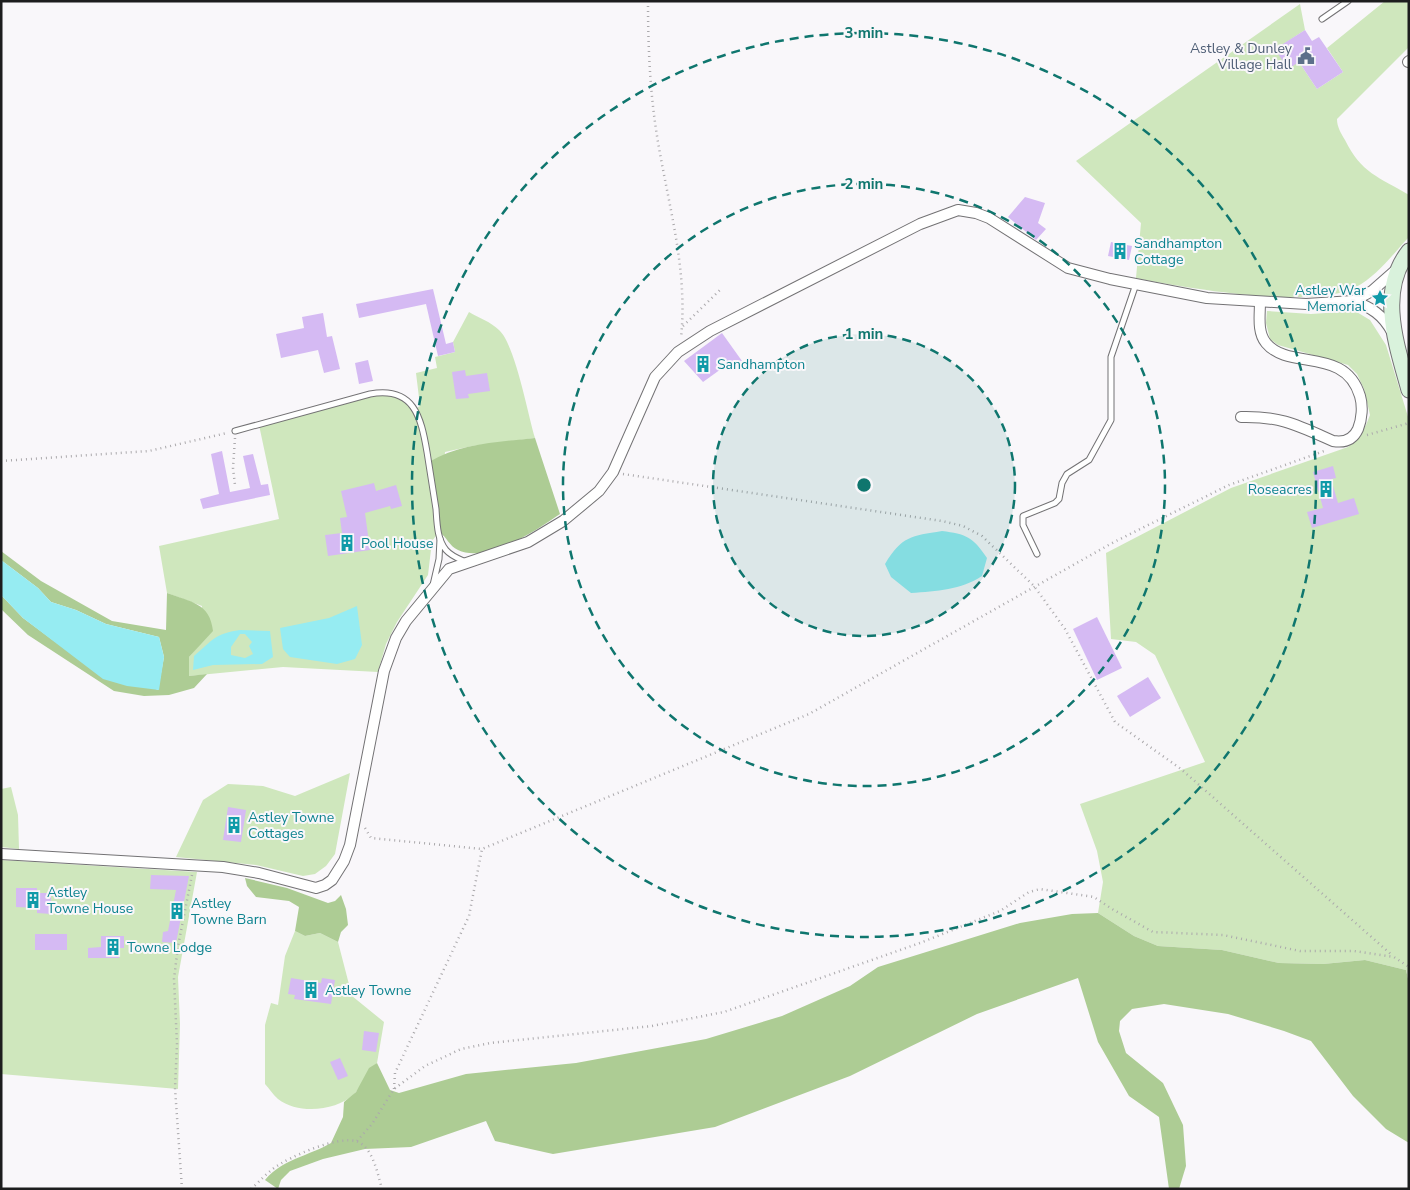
<svg xmlns="http://www.w3.org/2000/svg" width="1410" height="1190" font-family="'Nunito Sans',sans-serif">
<style>
.green{fill:#cfe7bd}
.forest{fill:#adcc94}
.water{fill:#96ecf2;fill-rule:evenodd}
.building{fill:#d5baf3}
.lines{fill:none;stroke-linecap:round;stroke-linejoin:round}
.lane-casing{stroke:#737274;stroke-width:7}
.street-casing{stroke:#737274;stroke-width:12}
.secondary-casing{stroke:#737274;stroke-width:17}
.path{stroke:#aba9ac;stroke-width:2.5;stroke-dasharray:1 4;stroke-linecap:butt}
.lane{stroke:#fff;stroke-width:5}
.street{stroke:#fff;stroke-width:10}
.secondary{stroke:#d9f2dc;stroke-width:15}
.ring{fill:none;stroke:#0f766e;stroke-width:2.5;stroke-dasharray:9 6}
.labels{text-anchor:middle;stroke-width:4;stroke-linejoin:round;paint-order:stroke}
.service-label{font-size:14px;fill:#4e5e75;stroke:#f9f7fa;text-anchor:end}
.culture-label{font-size:14px;fill:#0d838f;stroke:#f9f7fa;text-anchor:start}
.centre{fill:#0f766e;stroke:#f9f7fa;stroke-width:2.5}
.ring-label{font-size:15px;text-anchor:middle;font-weight:bold;fill:#0f766e;stroke:#f9f7fa;stroke-width:4;stroke-linejoin:round;paint-order:stroke}
</style>
<rect width="100%" height="100%" fill="#f9f7fa"/>
<g class="green">
<path d="M1385 1H1409V47L1337 119C1337 127 1341 133 1345 140 1361 173 1379 177 1409 195V237C1393 254 1377 276 1356 287 1313 310 1185 288 1136 278L1141 223 1076 161 1300 4 1305 30 1276 49 1299 62 1317 89 1343 72 1327 48Z"/>
<polygon points="1267,311 1311,314 1355,311 1370,320 1386,345 1409,420 1409,983 1406,970 1365,960 1323,964 1279,963 1222,950 1158,946 1134,936 1098,913 1103,882 1097,851 1080,804 1205,762 1155,655 1136,642 1111,639 1106,553 1231,488 1348,447 1355,440 1366,425 1370,415 1364,389 1357,374 1348,365 1278,345 1270,339 1266,323"/>
<path d="M469 312C479 318 491 322 499 330 515 344 528 415 535 438L472 446 445 452 439 532 432 541 428 575 397 622 386 644 378 672 283 667 189 676V657L200 644 202 606 167 593 159 546 279 519 259 425 370 394 399 395 415 409 420 406 416 373 437 368 435 357 455 352 453 342Z"/>
<polygon points="350,773 335,854 326,866 315,874 303,876 256,865 176,857 203,800 228,784 263,786 295,796"/>
<polygon points="11,787 18,815 19,849 1,847 1,789"/>
<polygon points="1,860 197,872 178,977 180,1024 178,1089 1,1074"/>
<path d="M295 931 305 936 320 933 338 942 352 996 384 1022 377 1063C365 1071 364 1084 354 1094 336 1111 299 1115 278 1099 273 1095 269 1088 265 1084V1025L271 1003 278 1005 285 956Z"/>
</g>
<g class="forest">
<path d="M535 438 560 514C537 530 486 564 458 550 449 546 447 537 439 532L429 462C461 443 499 442 535 438Z"/>
<path d="M1 551 41 581 112 621 166 630 167 593C191 602 210 603 213 631L189 657V676L207 674 194 688 169 695 144 696 114 691 28 635 1 609V595L23 618 54 641 158 690 164 657 159 637 106 624 76 610 51 602 38 588 1 560Z"/>
<polygon points="245,878 287,888 328,903 335,901 341,895 346,909 348,925 341,932 338,942 320,933 305,936 295,931 299,907 289,901 256,897 247,886"/>
<path d="M1098 913 1134 936 1158 946 1222 950 1279 963 1323 964 1365 960 1406 970 1409 983V1143L1386 1129 1353 1096 1311 1041 1284 1031 1228 1014 1164 1004 1132 1009 1120 1021 1119 1031 1126 1053 1163 1083 1183 1125 1186 1166 1179 1189H1169L1159 1117 1129 1096 1098 1042 1078 978 977 1014 850 1076 715 1127 553 1154 495 1141 486 1121 411 1147 365 1149 323 1159 290 1171 281 1180 278 1189 265 1180C282 1159 309 1156 331 1143L343 1117 344 1102 356 1092 369 1068 377 1063 390 1090 399 1093 466 1074 576 1063 706 1039 782 1016 850 986 878 967 1020 923 1072 914Z"/>
</g>
<g class="water">
<path d="M942 531C966 534 973 537 987 558L982 576C961 590 937 591 911 593L891 577 885 564C902 536 911 536 942 531Z"/>
<polygon points="1,560 38,588 51,602 76,610 106,624 159,637 164,657 159,690 127,686 103,679 23,618 1,595"/>
<polygon points="357,606 362,645 355,659 337,664 290,657 283,649 280,628 329,618"/>
<path d="M240 630 270 631 273 657 262 664 213 665 193 670 194 656C213 640 214 634 240 630ZM240 634H245L252 642 249 646 253 654 245 658 231 655V647Z"/>
</g>
<g class="building">
<polygon points="1305,30 1312,41 1319,37 1343,72 1317,89 1299,62 1288,69 1275,49"/>
<polygon points="1025,197 1045,203 1038,223 1046,229 1036,240 1008,217"/>
<polygon points="1111,242 1132,246 1129,260 1108,256"/>
<polygon points="433,289 446,344 453,342 455,352 438,356 426,304 359,318 356,304"/>
<polygon points="323,313 327,337 332,336 340,369 324,373 318,350 281,358 276,334 304,328 302,317"/>
<polygon points="722,333 742,361 731,369 728,364 703,382 684,361"/>
<polygon points="368,360 373,381 359,384 355,363"/>
<polygon points="465,370 466,376 487,373 490,391 468,394 469,398 456,399 452,372"/>
<polygon points="222,451 230,492 250,488 243,456 253,454 261,485 268,484 270,495 203,509 200,499 219,494 211,454"/>
<polygon points="1333,466 1336,478 1331,479 1338,503 1354,498 1359,514 1312,528 1307,512 1323,508 1313,472"/>
<polygon points="374,483 376,491 396,485 402,506 391,509 390,506 365,513 370,550 328,556 325,535 342,533 340,518 347,517 341,491"/>
<polygon points="1097,617 1122,668 1097,680 1073,629"/>
<polygon points="1148,677 1161,698 1130,717 1117,696"/>
<polygon points="228,807 246,810 241,842 223,840"/>
<polygon points="151,875 189,876 176,943 162,942 163,932 168,931 176,890 150,889"/>
<polygon points="16,888 37,888 37,893 51,893 51,914 37,913 37,908 16,907"/>
<rect x="35" y="934" width="32" height="16"/>
<polygon points="101,936 124,936 124,948 119,948 119,958 88,958 88,948 101,947"/>
<polygon points="291,978 321,983 322,978 335,980 331,1004 294,999 295,995 288,994"/>
<polygon points="364,1031 379,1033 376,1052 362,1050"/>
<polygon points="340,1058 348,1076 338,1080 330,1062"/>
</g>
<g class="lines">
<g class="lane-casing">
<g id="lane">
<polyline points="1322,19 1348,1"/>
<path d="M235 431 370 394C414 386 421 417 427 452 430 471 433 490 436 509 437 523 437 539 446 550 451 556 459 559 466 562"/>
<polyline points="1037,554 1023,525 1023,516 1055,503 1059,499 1062,483 1067,474 1089,460 1111,420 1111,357 1136,284"/>
<polyline points="433,585 439,559 440,539"/>
</g>
</g>
<g class="street-casing">
<g id="street">
<polyline points="1408,62 1409,61"/>
<path d="M1353 301C1371 307 1383 315 1392 332"/>
<path d="M1241 417C1281 416 1297 425 1333 441 1344 443 1353 440 1358 429 1362 419 1363 406 1360 396 1345 346 1289 371 1266 343 1257 332 1260 315 1260 302"/>
<polyline points="1,854 223,867 259,873 316,888 325,885 332,880 344,861 350,845 384,671 396,638 406,621 449,569 528,542 563,521 599,491 613,472 655,377 678,352 710,331 920,224 958,210 976,213 989,218 1068,268 1110,279 1207,298 1306,304 1353,301 1372,291 1397,269"/>
</g>
</g>
<g class="secondary-casing">
<path id="secondary" d="M1409 251C1377 292 1397 346 1409 390"/>
</g>
<g class="path">
<path d="M648 1C648 48 650 95 658 142 669 208 688 271 681 338"/>
<polyline points="683,326 721,289"/>
<polyline points="1367,435 1409,423"/>
<polyline points="235,438 233,468 235,485"/>
<polyline points="1,461 149,451 227,433"/>
<polyline points="623,474 942,521 963,526 982,536 1034,586 1065,629 1115,722 1181,769 1393,956"/>
<polyline points="365,828 371,838 482,849 809,714 1114,542 1229,485 1327,450"/>
<polyline points="394,1089 395,1073 469,916 482,849"/>
<polyline points="357,1141 372,1124 394,1089 425,1066 461,1049 490,1043 652,1026 724,1012 920,943 1000,911 1029,892 1040,889 1094,897 1112,909 1153,932 1223,935 1300,951 1354,951 1394,957 1409,967"/>
<polyline points="182,1189 175,1088 177,1044 174,979 178,946 192,875"/>
<path d="M251 1189C259 1182 266 1174 274 1168 289 1157 340 1134 358 1142 373 1148 378 1175 382 1189"/>
</g>
<use href="#lane" class="lane"/>
<use href="#street" class="street"/>
<use href="#secondary" class="secondary"/>
</g>
<circle cx="864" cy="485" r="151" fill="#0f766e" fill-opacity=".12"/>
<g class="ring">
<circle cx="864" cy="485" r="151"/>
<circle cx="864" cy="485" r="301"/>
<circle cx="864" cy="485" r="452"/>
</g>
<defs>
<g id="civic-bare" transform="scale(1.35)"><path d="M-.6-6.5H3V-4.5H.6V-3L4-1V1h2V6H-6V1h2V-1L-.6-3ZM-1.2 2.5V6h2.4V2.5Z" fill="#5c6f8a" stroke="#f9f7fa" stroke-width="2.5" paint-order="stroke"/></g>
<g id="building-bare" transform="scale(1.35)"><path d="M-4-6H4V6H1V3H-1V6H-4ZM-2.5-4.3h1.7v1.8h-1.7ZM.8-4.3h1.7v1.8H.8ZM-2.5-1h1.7V.8h-1.7ZM.8-1h1.7V.8H.8Z" fill="#0f9aa8" stroke="#f9f7fa" stroke-width="2.5" paint-order="stroke"/></g>
<g id="sight-bare" transform="scale(1.35)"><path d="M0-6L1.8-2.2L6-1.7L2.9 1.2L3.7 5.4L0 3.3L-3.7 5.4L-2.9 1.2L-6-1.7L-1.8-2.2Z" fill="#0f9aa8" stroke="#f9f7fa" stroke-width="2.5" paint-order="stroke"/></g>
</defs>
<g fill-rule="evenodd">
<use href="#civic-bare" x="1306" y="56"/>
<use href="#building-bare" x="1120" y="251"/>
<use href="#sight-bare" x="1380" y="298"/>
<use href="#building-bare" x="703" y="364"/>
<use href="#building-bare" x="1326" y="489"/>
<use href="#building-bare" x="347" y="543"/>
<use href="#building-bare" x="234" y="825"/>
<use href="#building-bare" x="33" y="900"/>
<use href="#building-bare" x="177" y="911"/>
<use href="#building-bare" x="113" y="947"/>
<use href="#building-bare" x="311" y="990"/>
</g>
<g class="labels">
<g class="service-label">
<text x="1292" y="53">Astley &amp; Dunley<tspan x="1292" dy="16">Village Hall</tspan></text>
</g>
<g class="culture-label">
<text x="1134" y="248">Sandhampton<tspan x="1134" dy="16">Cottage</tspan></text>
<text x="1366" y="295" text-anchor="end">Astley War<tspan x="1366" dy="16">Memorial</tspan></text>
<text x="717" y="369">Sandhampton</text>
<text x="1312" y="494" text-anchor="end">Roseacres</text>
<text x="361" y="548">Pool House</text>
<text x="248" y="822">Astley Towne<tspan x="248" dy="16">Cottages</tspan></text>
<text x="47" y="897">Astley<tspan x="47" dy="16">Towne House</tspan></text>
<text x="191" y="908">Astley<tspan x="191" dy="16">Towne Barn</tspan></text>
<text x="127" y="952">Towne Lodge</text>
<text x="325" y="995">Astley Towne</text>
</g>
</g>
<circle cx="864" cy="485" r="8" class="centre"/>
<g class="ring-label">
<text x="864" y="38">3 min</text>
<text x="864" y="189">2 min</text>
<text x="864" y="339">1 min</text>
</g>
<rect width="1410" height="1190" fill="none" stroke="#1d1d1e" stroke-width="5"/>
</svg>
